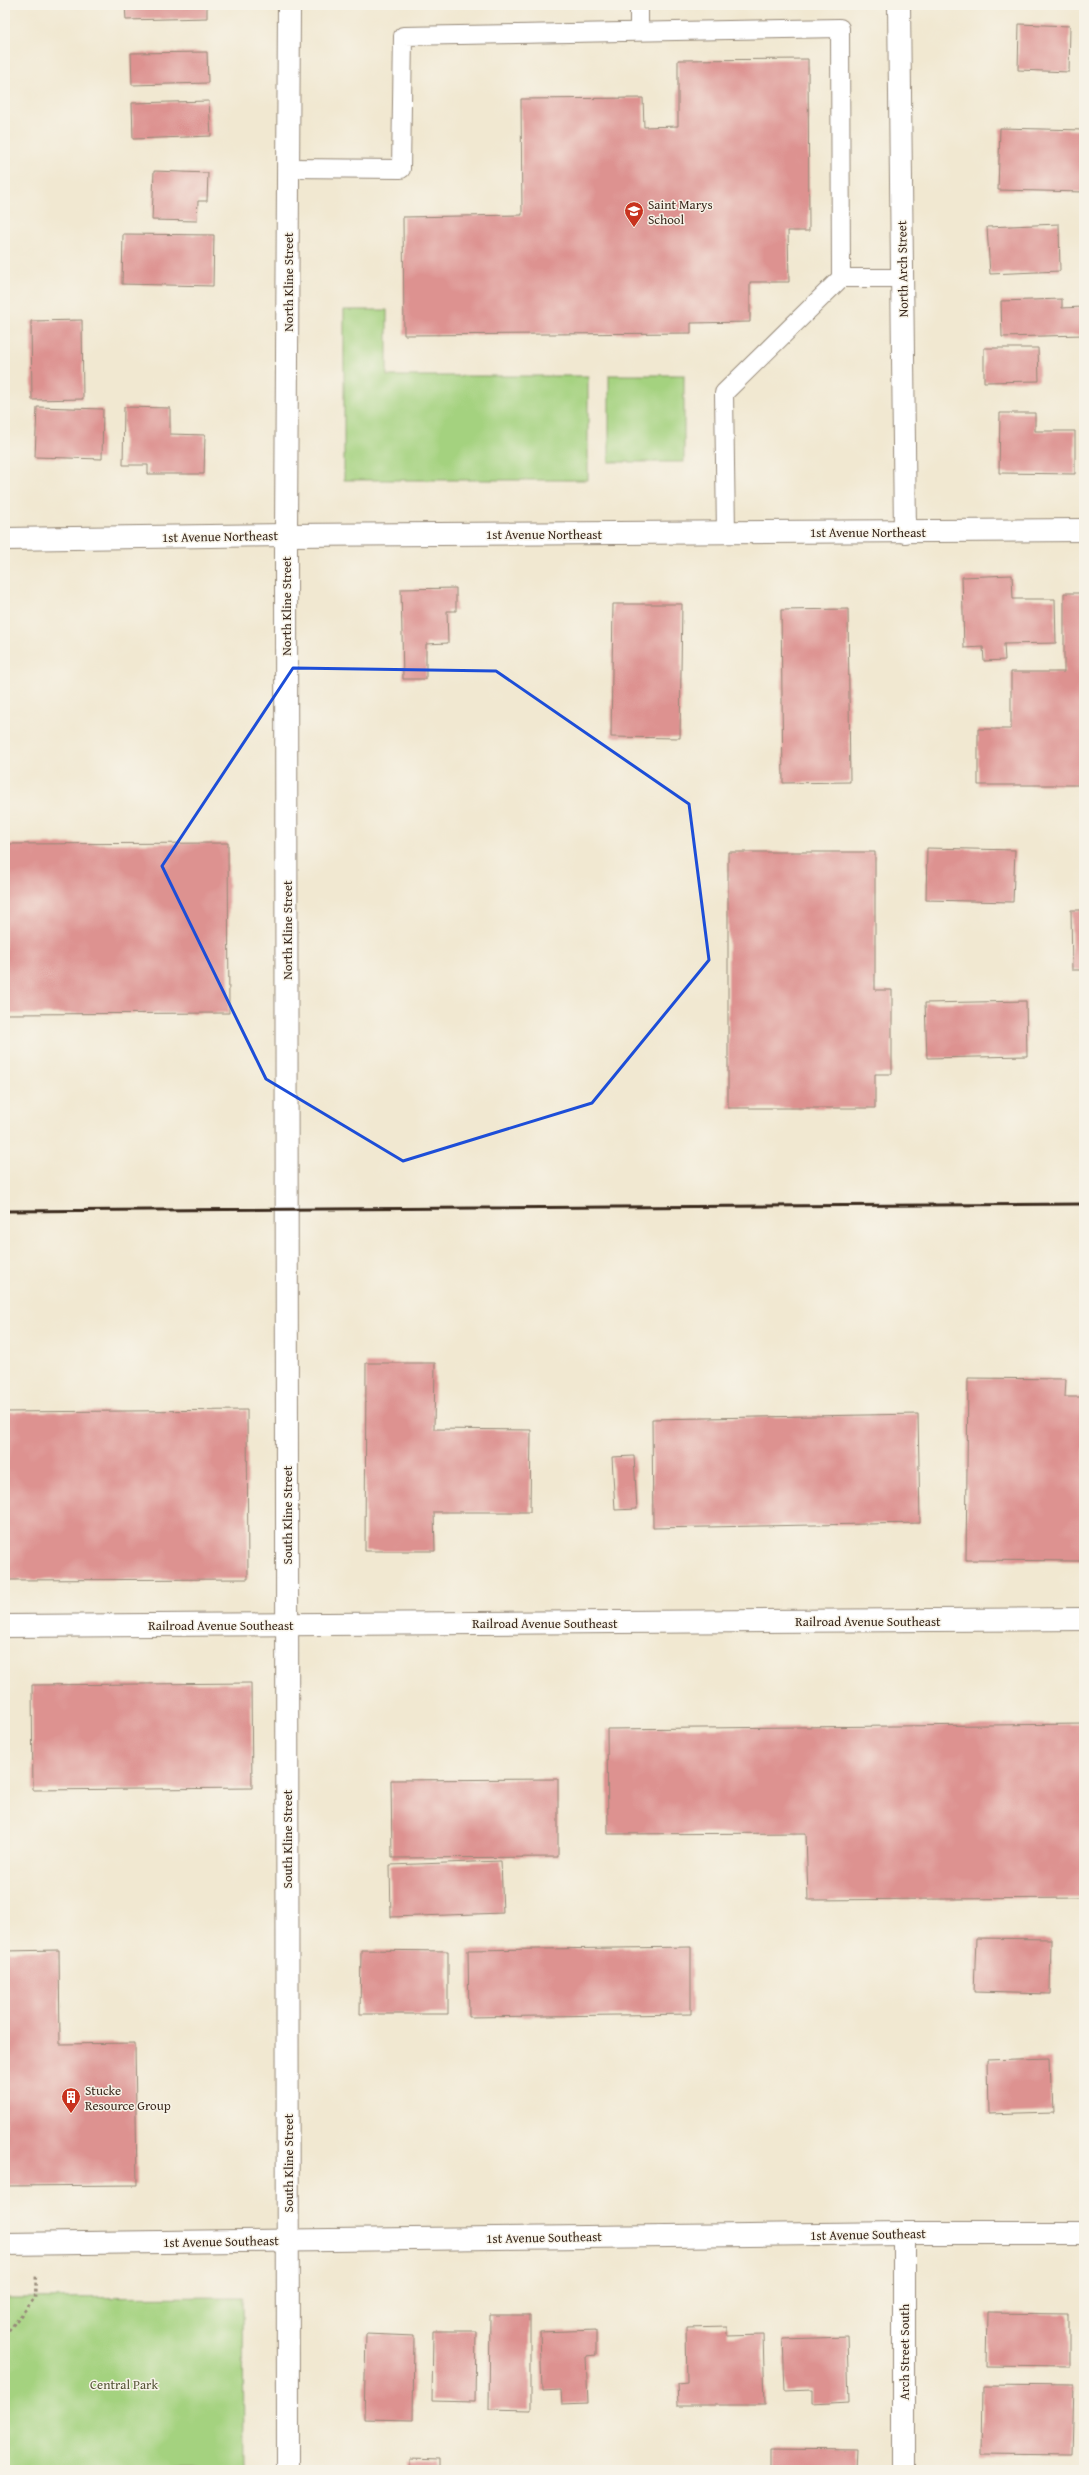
<svg xmlns="http://www.w3.org/2000/svg" width="1089" height="2475" font-family="'Gentium Book Plus',serif">
<style>
.green{fill:#a4d27f;stroke:#707e4e}
.building{fill:#dd9290}
.lines{fill:none;stroke-linecap:round;stroke-linejoin:round}
.service-casing{stroke:#968978;stroke-width:20}
.minor-casing{stroke:#968978;stroke-width:24}
.tertiary-casing{stroke:#968978;stroke-width:24}
.path{stroke:#968978;stroke-width:2.5;stroke-dasharray:3 3;stroke-linecap:butt}
.service{stroke:#fff;stroke-width:18}
.minor{stroke:#fff;stroke-width:22}
.tertiary{stroke:#fff;stroke-width:22}
.rail{stroke:#3b2a1e;stroke-width:3}
.marked{fill:none;stroke:#1d4ed8;stroke-width:3;stroke-linejoin:round}
.labels{text-anchor:middle;stroke-width:3;stroke-linejoin:round;paint-order:stroke}
.poi-label{font-size:13px;fill:#3b2a1e;stroke:#f7f3e8;text-anchor:start}
.street-label{font-size:13px;fill:#3b2a1e;stroke:#f7f3e8}
.park-label{font-size:13px;fill:#555436;stroke:#f7f3e8}
</style>
<rect width="100%" height="100%" fill="#f7f3e8"/>
<filter id="ink" filterUnits="userSpaceOnUse"><feTurbulence type="fractalNoise" baseFrequency=".025" numOctaves="2"/><feDisplacementMap in="SourceGraphic" scale="8" xChannelSelector="R" yChannelSelector="G"/><feConvolveMatrix kernelMatrix="1 2 1 2 8 2 1 2 1" color-interpolation-filters="sRGB"/></filter>
<filter id="wash" filterUnits="userSpaceOnUse"><feTurbulence type="fractalNoise" baseFrequency=".012" numOctaves="4" result="noise"/><feDisplacementMap in="SourceGraphic" scale="16" xChannelSelector="R" yChannelSelector="G"/><feGaussianBlur stdDeviation="0.9" result="paint"/><feColorMatrix in="noise" values="0 0 0 0 0 0 0 0 0 0 0 0 0 0 0 0 0 1.4 0 .05"/><feComposite in="paint" operator="in"/></filter>
<g filter="url(#wash)">
<rect width="100%" height="100%" fill="#f1e8d1"/>
<g class="green">
<polygon points="344,310 387,310 387,376 588,376 588,480 344,480"/>
<rect x="609" y="375" width="75" height="87"/>
<polygon points="243,2297 244,2470 5,2470 5,2298"/>
</g>
<g id="blocks">
<g class="building">
<polygon points="125,5 207,5 207,18 126,20"/>
<polygon points="1019,24 1070,26 1069,72 1018,70"/>
<polygon points="207,52 208,83 132,85 131,53"/>
<polygon points="808,59 809,231 788,231 789,282 750,282 750,322 691,323 691,333 404,335 403,217 522,215 521,99 643,98 644,127 678,126 678,60"/>
<polygon points="209,101 211,136 133,139 132,103"/>
<polygon points="1000,128 1084,130 1084,192 998,190"/>
<polygon points="154,171 208,173 207,201 198,201 197,221 152,220"/>
<polygon points="1059,224 1060,271 990,274 987,227"/>
<polygon points="123,234 214,235 213,286 122,284"/>
<polygon points="1062,299 1062,308 1082,307 1083,335 1002,337 1001,301"/>
<polygon points="82,320 83,399 32,400 31,321"/>
<polygon points="984,348 1038,348 1039,381 984,382"/>
<polygon points="37,407 103,409 102,459 35,457"/>
<polygon points="124,407 170,408 170,434 205,435 204,474 148,474 148,465 123,465"/>
<polygon points="1000,413 1035,413 1035,431 1075,431 1075,474 999,473"/>
<polygon points="1012,575 1013,599 1055,599 1056,643 1004,644 1005,660 984,661 983,647 964,648 962,577"/>
<polygon points="456,588 456,611 447,611 448,643 426,644 426,679 403,679 401,589"/>
<polygon points="1064,593 1084,593 1084,785 978,785 978,729 1011,729 1011,672 1064,672"/>
<polygon points="613,604 682,604 680,738 611,737"/>
<polygon points="848,609 850,782 783,783 781,610"/>
<polygon points="228,843 229,1013 5,1014 5,844"/>
<polygon points="927,848 1015,850 1013,902 926,900"/>
<polygon points="728,852 875,852 875,990 892,990 892,1074 875,1074 875,1108 728,1108"/>
<polygon points="1071,910 1084,910 1084,970 1072,970"/>
<polygon points="1026,1001 1027,1056 927,1058 925,1003"/>
<polygon points="366,1363 435,1363 434,1429 531,1430 530,1512 434,1512 435,1551 365,1551"/>
<polygon points="968,1378 1066,1379 1065,1397 1084,1397 1084,1561 966,1560"/>
<polygon points="247,1410 248,1579 5,1580 5,1412"/>
<polygon points="918,1414 920,1523 653,1528 652,1419"/>
<polygon points="634,1456 637,1509 615,1510 612,1457"/>
<polygon points="251,1683 252,1788 33,1790 32,1685"/>
<polygon points="1084,1724 1084,1898 808,1900 806,1833 608,1834 607,1729"/>
<polygon points="558,1779 558,1857 392,1858 391,1780"/>
<polygon points="501,1861 503,1913 391,1917 390,1865"/>
<polygon points="976,1938 1051,1939 1050,1994 974,1992"/>
<polygon points="691,1947 691,2014 469,2017 468,1950"/>
<polygon points="59,1950 60,2044 135,2043 137,2185 5,2186 5,1951"/>
<polygon points="361,1950 448,1951 448,2014 360,2014"/>
<polygon points="1050,2058 1052,2112 988,2114 987,2060"/>
<polygon points="987,2313 1069,2314 1069,2367 986,2366"/>
<polygon points="490,2315 530,2315 530,2410 489,2409"/>
<polygon points="728,2327 728,2336 763,2335 765,2405 678,2405 677,2384 687,2383 686,2328"/>
<polygon points="596,2330 596,2355 586,2356 588,2403 562,2404 561,2390 542,2391 540,2332"/>
<polygon points="433,2331 476,2331 475,2402 432,2401"/>
<polygon points="366,2334 414,2336 413,2420 364,2419"/>
<polygon points="847,2337 849,2402 812,2404 812,2390 785,2391 783,2339"/>
<polygon points="983,2385 1074,2386 1072,2455 982,2454"/>
<polygon points="772,2448 856,2449 855,2470 772,2470"/>
<polygon points="410,2459 439,2460 439,2470 410,2470"/>
</g>
</g>
</g>
<g filter="url(#ink)">
<use href="#blocks" fill-opacity="0" stroke="#968978" stroke-width="1"/>
<g class="lines">
<g class="service-casing">
<g id="service">
<polyline points="639,31 639,5"/>
<polyline points="288,168 401,169 403,36 840,28 841,278 724,393 726,533"/>
<polyline points="841,278 902,278"/>
</g>
</g>
<g class="minor-casing">
<g id="minor">
<polyline points="899,5 905,532"/>
<polyline points="286,535 289,5"/>
<polyline points="5,1626 1084,1619"/>
<polyline points="904,2233 904,2470"/>
</g>
</g>
<g class="tertiary-casing">
<g id="tertiary">
<polyline points="286,535 288,2470"/>
<polyline points="5,539 286,535 1084,530"/>
<polyline points="5,2244 904,2233 1084,2233"/>
</g>
</g>
<polyline class="path" points="5,2335 35,2298 36,2274"/>
<use href="#service" class="service"/>
<use href="#minor" class="minor"/>
<use href="#tertiary" class="tertiary"/>
<polyline class="rail" points="5,1211 1084,1204"/>
</g>
</g>
<path class="marked" d="M293 668 496 671 689 804 709 960 592 1103 403 1161 266 1079 162 866Z"/>
<defs>
<g id="school-pin" transform="scale(1)"><path d="M0 17L-7.5 6A9.5 9.5 0 1 1 7.5 6Z" fill="#c8321e" stroke="#f7f3e8"/><path d="M0-5L7-2L0 1L-7-2ZM-4 1L0 2.5L4 1V4Q0 6-4 4Z" fill="#fff"/></g>
<g id="building-pin" transform="scale(1)"><path d="M0 17L-7.5 6A9.5 9.5 0 1 1 7.5 6Z" fill="#c8321e" stroke="#f7f3e8"/><path d="M-4-6H4V6H1V3H-1V6H-4ZM-2.5-4.3h1.7v1.8h-1.7ZM.8-4.3h1.7v1.8H.8ZM-2.5-1h1.7V.8h-1.7ZM.8-1h1.7V.8H.8Z" fill="#fff"/></g>
</defs>
<g fill-rule="evenodd">
<use href="#school-pin" x="634" y="211"/>
<use href="#building-pin" x="71" y="2097"/>
</g>
<g class="labels">
<g class="poi-label">
<text x="648" y="209">Saint Marys<tspan x="648" dy="15">School</tspan></text>
<text x="85" y="2095">Stucke<tspan x="85" dy="15">Resource Group</tspan></text>
</g>
<g class="street-label">
<text transform="translate(902 269) rotate(-91)" y="5">North Arch Street</text>
<text transform="translate(288 282) rotate(-90)" y="5">North Kline Street</text>
<text x="868" y="537">1st Avenue Northeast</text>
<text x="544" y="539">1st Avenue Northeast</text>
<text transform="translate(220 536) rotate(-1)" y="5">1st Avenue Northeast</text>
<text transform="translate(286 606) rotate(-90)" y="5">North Kline Street</text>
<text transform="translate(287 930) rotate(-90)" y="5">North Kline Street</text>
<text transform="translate(287 1515) rotate(-90)" y="5">South Kline Street</text>
<text x="868" y="1626">Railroad Avenue Southeast</text>
<text x="545" y="1628">Railroad Avenue Southeast</text>
<text x="221" y="1630">Railroad Avenue Southeast</text>
<text transform="translate(287 1839) rotate(-90)" y="5">South Kline Street</text>
<text transform="translate(288 2163) rotate(-90)" y="5">South Kline Street</text>
<text transform="translate(868 2234) rotate(-1)" y="5">1st Avenue Southeast</text>
<text transform="translate(544 2237) rotate(-1)" y="5">1st Avenue Southeast</text>
<text transform="translate(221 2241) rotate(-1)" y="5">1st Avenue Southeast</text>
<text transform="translate(904 2352) rotate(-90)" y="5">Arch Street South</text>
</g>
<g class="park-label">
<text x="124" y="2389">Central Park</text>
</g>
</g>
<rect width="1089" height="2475" fill="none" stroke="#f7f3e8" stroke-width="20"/>
</svg>
